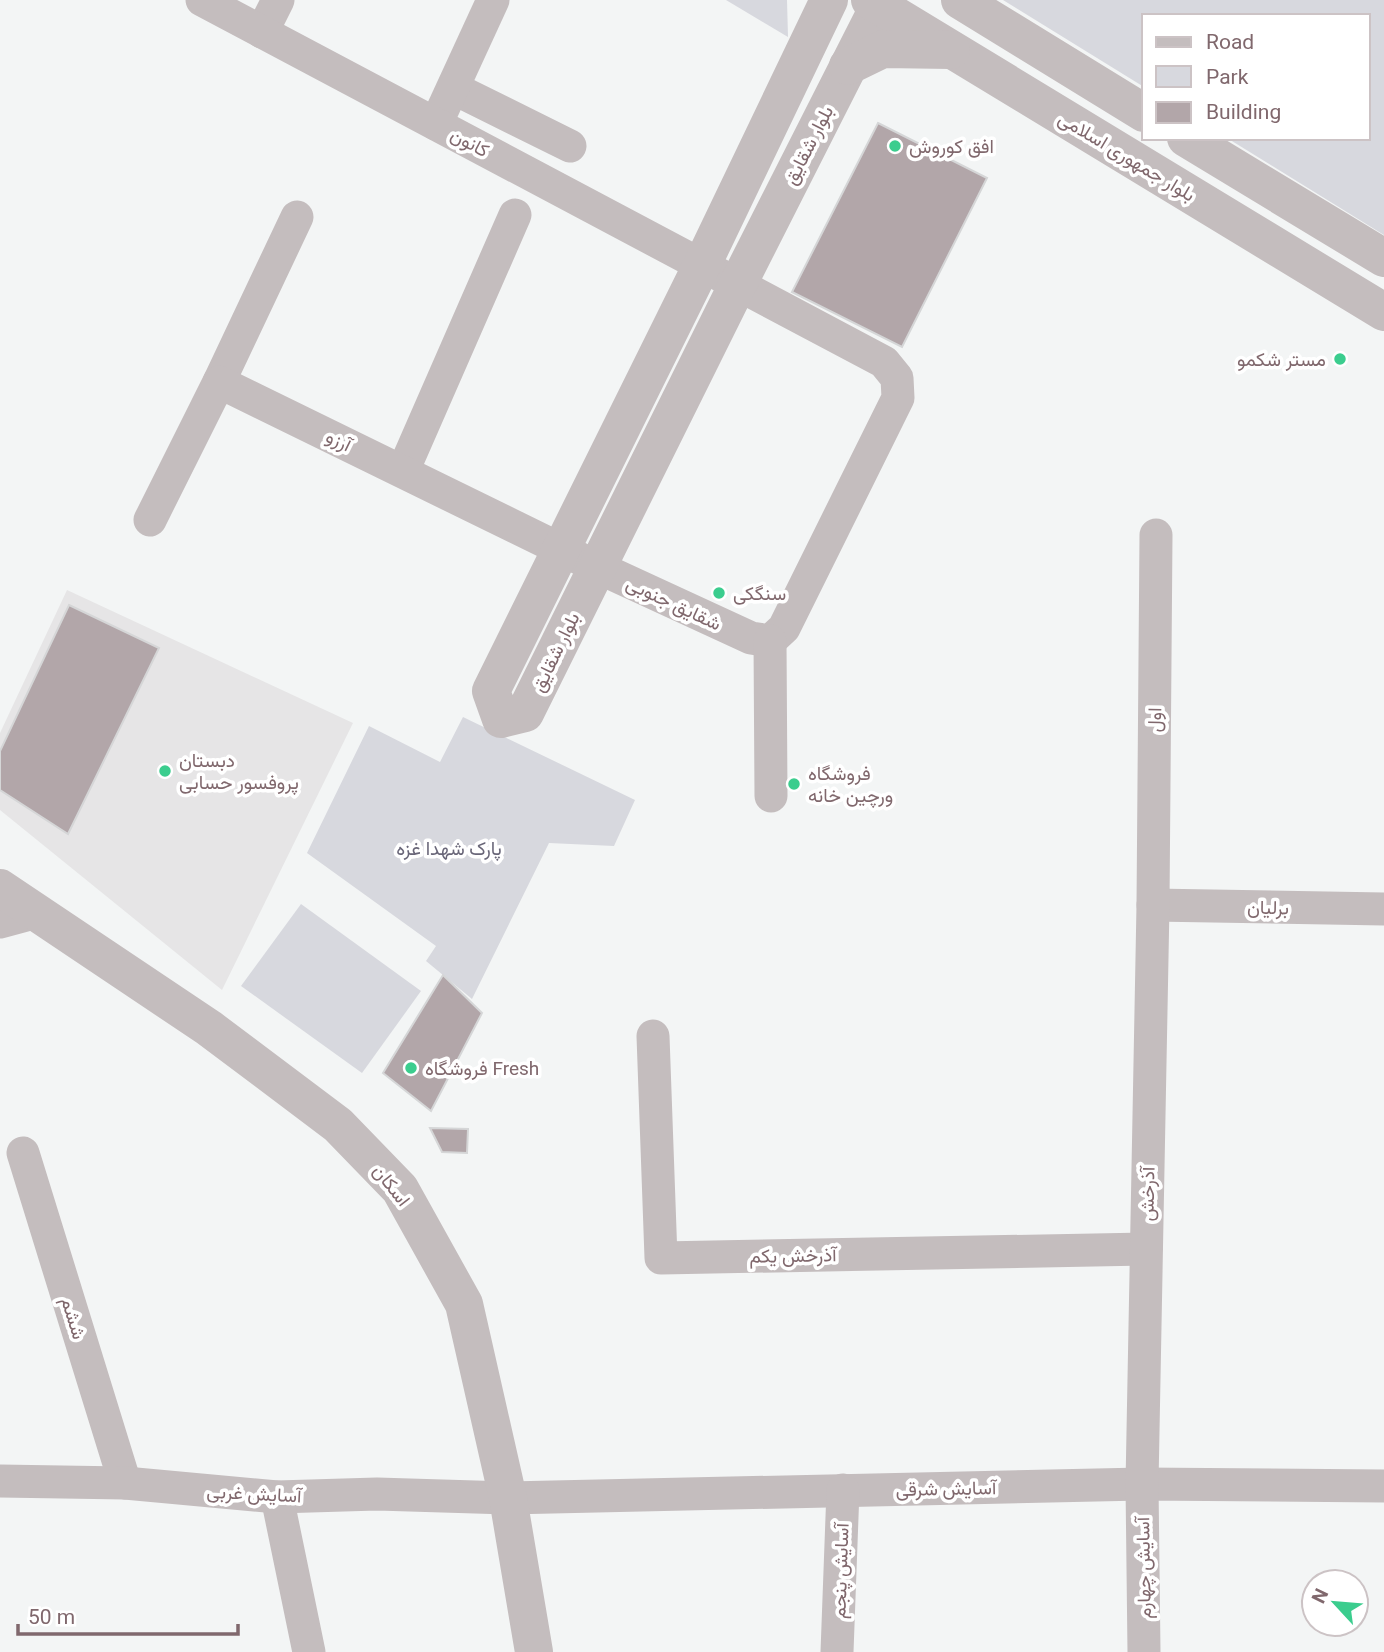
<svg xmlns="http://www.w3.org/2000/svg" width="1384" height="1652" font-family="Roboto,Vazirmatn,sans-serif">
<style>
.built{fill:#e6e5e6}
.green{fill:#d7d8de}
.building{fill:#b2a6a9;stroke:#d5d6d7;stroke-width:2}
.lines{fill:none;stroke-linecap:round;stroke-linejoin:round}
.minor{stroke:#c4bdbe;stroke-width:33}
.tertiary{stroke:#c4bdbe;stroke-width:38}
.poi-dot{fill:#3bcd8e;stroke:#fff;stroke-width:2.5}
.labels{text-anchor:middle;stroke-width:7;stroke-linejoin:round;paint-order:stroke}
.street-label{font-size:19px;fill:#80686d;stroke:#fff}
.poi-label{font-size:19px;fill:#80686d;stroke:#fff;text-anchor:start}
.park-label{font-size:19px;fill:#696678;stroke:#fff}
</style>
<rect width="100%" height="100%" fill="#f3f5f5"/>
<polygon class="built" points="67,590 353,723 222,990 0,810 0,733"/>
<g class="green">
<polygon points="726,0 787,0 788,37"/>
<polygon points="1003,0 1384,0 1384,235 1227,138 1368,138 1368,16 1144,16 1144,87"/>
<polygon points="463,717 635,800 614,846 549,843 472,999 426,961 436,946 307,853 369,726 440,762"/>
<polygon points="301,904 421,991 362,1073 241,986"/>
</g>
<g class="building">
<polygon points="878,123 987,178 902,347 792,292"/>
<polygon points="69,605 159,648 68,834 0,790 0,751"/>
<polygon points="443,975 482,1013 431,1111 383,1073"/>
<polygon points="430,1128 468,1129 467,1153 442,1152"/>
</g>
<g class="lines">
<g class="minor">
<polyline points="262,32 278,0"/>
<polyline points="453,88 570,146"/>
<polyline points="436,124 493,0"/>
<polyline points="219,382 297,217"/>
<polyline points="403,471 515,215"/>
<polyline points="150,520 219,382 597,567 751,638 770,641 784,628 898,398 897,378 884,362 202,0"/>
<polyline points="770,641 771,796"/>
<polyline points="1153,905 1384,909"/>
<polyline points="0,922 37,912"/>
<polyline points="653,1036 661,1258 1146,1249"/>
<polyline points="23,1153 125,1483"/>
<polyline points="0,1481 125,1483 277,1497 377,1494 508,1498 1142,1484 1384,1486"/>
<polyline points="277,1497 309,1652"/>
<polyline points="837,1652 843,1490"/>
<polyline points="1144,1652 1142,1484 1153,905 1156,535"/>
</g>
<g class="tertiary">
<polyline points="829,0 702,265 491,691 501,719 525,713 738,284 882,0"/>
<polyline points="870,0 1384,312"/>
<polyline points="960,0 1144,113"/>
<polyline points="848,66 883,49 951,50"/>
<polyline points="1186,138 1384,258"/>
<polyline points="0,888 209,1028 338,1125 400,1189 464,1304 508,1498 534,1652"/>
</g>
</g>
<g class="poi-dot">
<circle cx="895" cy="146" r="7"/>
<circle cx="1340" cy="359" r="7"/>
<circle cx="719" cy="593" r="7"/>
<circle cx="165" cy="771" r="7"/>
<circle cx="794" cy="784" r="7"/>
<circle cx="411" cy="1068" r="7"/>
</g>
<g class="labels">
<g class="street-label">
<text transform="translate(470 142) rotate(28)" y="7">کانون</text>
<text transform="translate(808 145) rotate(-63)" y="7">بلوار شقایق</text>
<text transform="translate(1127 156) rotate(31)" y="7">بلوار جمهوری اسلامی</text>
<text transform="translate(339 440) rotate(26)" y="7">آرزو</text>
<text transform="translate(674 603) rotate(25)" y="7">شقایق جنوبی</text>
<text transform="translate(555 652) rotate(-64)" y="7">بلوار شقایق</text>
<text transform="translate(1154 720) rotate(-89)" y="7">اول</text>
<text transform="translate(1268 907) rotate(1)" y="7">برلیان</text>
<text transform="translate(392 1185) rotate(52)" y="7">اسکان</text>
<text transform="translate(1147 1194) rotate(-89)" y="7">آذرخش</text>
<text transform="translate(793 1255) rotate(-1)" y="7">آذرخش یکم</text>
<text transform="translate(74 1318) rotate(73)" y="7">ششم</text>
<text transform="translate(946 1488) rotate(-1)" y="7">آسایش شرقی</text>
<text transform="translate(254 1493) rotate(3)" y="7">آسایش غربی</text>
<text transform="translate(1143 1568) rotate(-91)" y="7">آسایش چهارم</text>
<text transform="translate(840 1571) rotate(-88)" y="7">آسایش پنجم</text>
</g>
<g class="poi-label">
<text x="909" y="153">افق کوروش</text>
<text x="1326" y="366" text-anchor="end">مستر شکمو</text>
<text x="733" y="600">سنگکی</text>
<text x="179" y="767">دبستان<tspan x="179" dy="22">پروفسور حسابی</tspan></text>
<text x="808" y="780">فروشگاه<tspan x="808" dy="22">ورچین خانه</tspan></text>
<text x="425" y="1075">فروشگاه Fresh</text>
</g>
<g class="park-label">
<text x="449" y="855">پارک شهدا غزه</text>
</g>
</g>
<rect x="1142" y="14" width="228" height="126" fill="#ffffff" stroke="#ccc3c5" stroke-width="2"/>
<rect x="1156" y="37" width="35" height="10" fill="#c4bdbe" stroke="#ccc3c5" stroke-width="2"/>
<text x="1206" y="49" font-size="21" fill="#80686d">Road</text>
<rect x="1156" y="66" width="35" height="21" fill="#d7d8de" stroke="#ccc3c5" stroke-width="2"/>
<text x="1206" y="84" font-size="21" fill="#80686d">Park</text>
<rect x="1156" y="102" width="35" height="21" fill="#b2a6a9" stroke="#ccc3c5" stroke-width="2"/>
<text x="1206" y="119" font-size="21" fill="#80686d">Building</text>
<g transform="translate(1335 1603) rotate(296)"><circle r="33" fill="#ffffff" stroke="#ccc3c5" stroke-width="2"/>
<path d="M0-5L12 26L0 18L-12 26Z" fill="#3bcd8e"/>
<text y="-10" font-size="19" font-weight="bold" text-anchor="middle" fill="#80686d">N</text>
</g>
<path d="M18 1624v10h220v-10" fill="none" stroke="#80686d" stroke-width="3.5"/>
<text x="28" y="1624" font-size="21" fill="#80686d" stroke="#ffffff" stroke-width="5" paint-order="stroke">50 m</text>
</svg>
